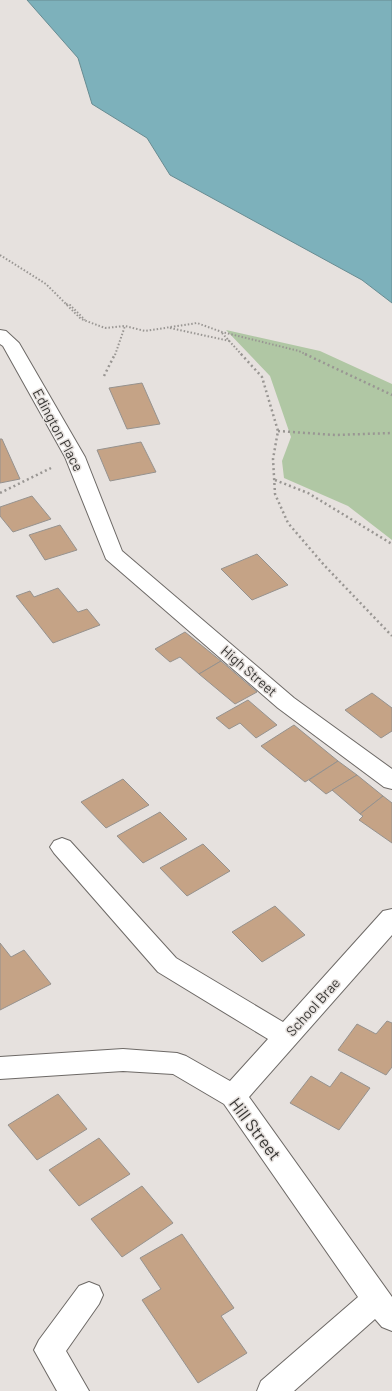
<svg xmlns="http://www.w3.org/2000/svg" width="392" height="1391" font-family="Barlow,sans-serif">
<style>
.green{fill:#b0c7a4}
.water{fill:#7db1bb;stroke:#688c92}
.building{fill:#c5a386;stroke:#96928e}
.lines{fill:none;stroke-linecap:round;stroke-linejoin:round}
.minor-casing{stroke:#6d6966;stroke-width:2}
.path-far1{stroke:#999693;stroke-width:2;stroke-dasharray:1.5 2;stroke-linecap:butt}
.path{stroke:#999693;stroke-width:2.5;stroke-dasharray:2 3;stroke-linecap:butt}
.minor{fill:#fff;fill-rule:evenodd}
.labels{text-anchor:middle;stroke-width:3;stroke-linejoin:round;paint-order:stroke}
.street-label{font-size:14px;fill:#373634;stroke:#e6e1de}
.near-street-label{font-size:17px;fill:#373634;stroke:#e6e1de}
</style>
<rect width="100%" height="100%" fill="#e6e1de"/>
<polygon class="green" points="226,330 320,351 392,384 392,540 348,506 284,478 282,461 291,437 270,376"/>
<polygon class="water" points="27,0 392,0 392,303 362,280 170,175 147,138 92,104 78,58"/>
<g class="building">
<polygon points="142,383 160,424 127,429 109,388"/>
<polygon points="0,439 2,439 20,479 0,483"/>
<polygon points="141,442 156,472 110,481 97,450"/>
<polygon points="32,496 51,519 13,532 0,516 0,507"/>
<polygon points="60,525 77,550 45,560 29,535"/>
<polygon points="257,554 288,585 252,600 221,569"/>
<polygon points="58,588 78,612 87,609 100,625 53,643 16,596 30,591 34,597"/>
<polygon points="185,632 221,661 199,674 180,657 170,662 155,649"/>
<polygon points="221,661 257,692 235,704 199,674"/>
<polygon points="372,693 392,708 392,731 381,738 345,710"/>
<polygon points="248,700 277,725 256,738 240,723 229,729 216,718"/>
<polygon points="294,725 338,761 305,782 261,746"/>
<polygon points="338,761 357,775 326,794 309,780"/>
<polygon points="357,775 383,796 360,814 332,790"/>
<polygon points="123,779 149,805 106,828 81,802"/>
<polygon points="383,796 392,803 392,843 359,820 363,816 360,814"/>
<polygon points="160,812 187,839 143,863 117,836"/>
<polygon points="203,844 230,871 187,896 160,868"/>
<polygon points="275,906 305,935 262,962 232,932"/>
<polygon points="0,943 11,957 24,950 51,984 0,1010"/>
<polygon points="387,1021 392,1023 392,1067 386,1075 338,1050 357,1024 376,1034"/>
<polygon points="341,1072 370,1088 339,1130 290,1103 311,1076 330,1087"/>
<polygon points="58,1094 87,1129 37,1160 8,1125"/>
<polygon points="99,1138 130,1174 79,1206 49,1170"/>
<polygon points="142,1186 173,1223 122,1257 91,1219"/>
<polygon points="182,1234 234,1308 221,1316 247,1353 198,1383 142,1300 161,1289 140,1258"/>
</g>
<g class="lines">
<g class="minor-casing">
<g id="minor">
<polygon points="0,330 6,331 19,343 85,457 122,551 294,698 392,769 392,789 384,787 278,708 106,559 65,457 3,346 0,344"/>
<polygon points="62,838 70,841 176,958 283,1022 383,911 392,909 392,935 249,1097 392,1297 392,1331 382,1327 375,1319 294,1391 257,1391 261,1381 358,1297 224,1104 173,1074 123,1071 0,1079 0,1057 123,1049 177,1053 186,1056 230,1081 268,1039 158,972 54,853 50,847 54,841"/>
<polygon points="89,1282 99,1286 103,1295 99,1304 66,1351 89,1391 57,1391 34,1350 39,1340 79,1286"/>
</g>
</g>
<g class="path-far1">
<polyline points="0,255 46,284 81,319 105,328 125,326 145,331 197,323 222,332 299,351 307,355"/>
<polyline points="66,304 70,305 85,320"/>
<polyline points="170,328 230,341"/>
<polyline points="222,333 242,355"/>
<polyline points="115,355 125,326"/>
</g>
<g class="path">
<polyline points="241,354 262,377 278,431 273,459 275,494 288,523 324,565 392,636"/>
<polyline points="305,354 392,395"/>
<polyline points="104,376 115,354"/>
<polyline points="278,431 335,435 392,433"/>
<polyline points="275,480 308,493 392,544"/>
<polyline points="0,493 51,468"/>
</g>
<use href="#minor" class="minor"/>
</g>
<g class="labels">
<g class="street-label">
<text transform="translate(58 430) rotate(62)" y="5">Edington Place</text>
<text transform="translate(249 671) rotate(41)" y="5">High Street</text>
<text transform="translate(313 1007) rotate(-48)" y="5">School Brae</text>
</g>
<g class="near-street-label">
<text transform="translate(255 1129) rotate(53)" y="6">Hill Street</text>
</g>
</g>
</svg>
